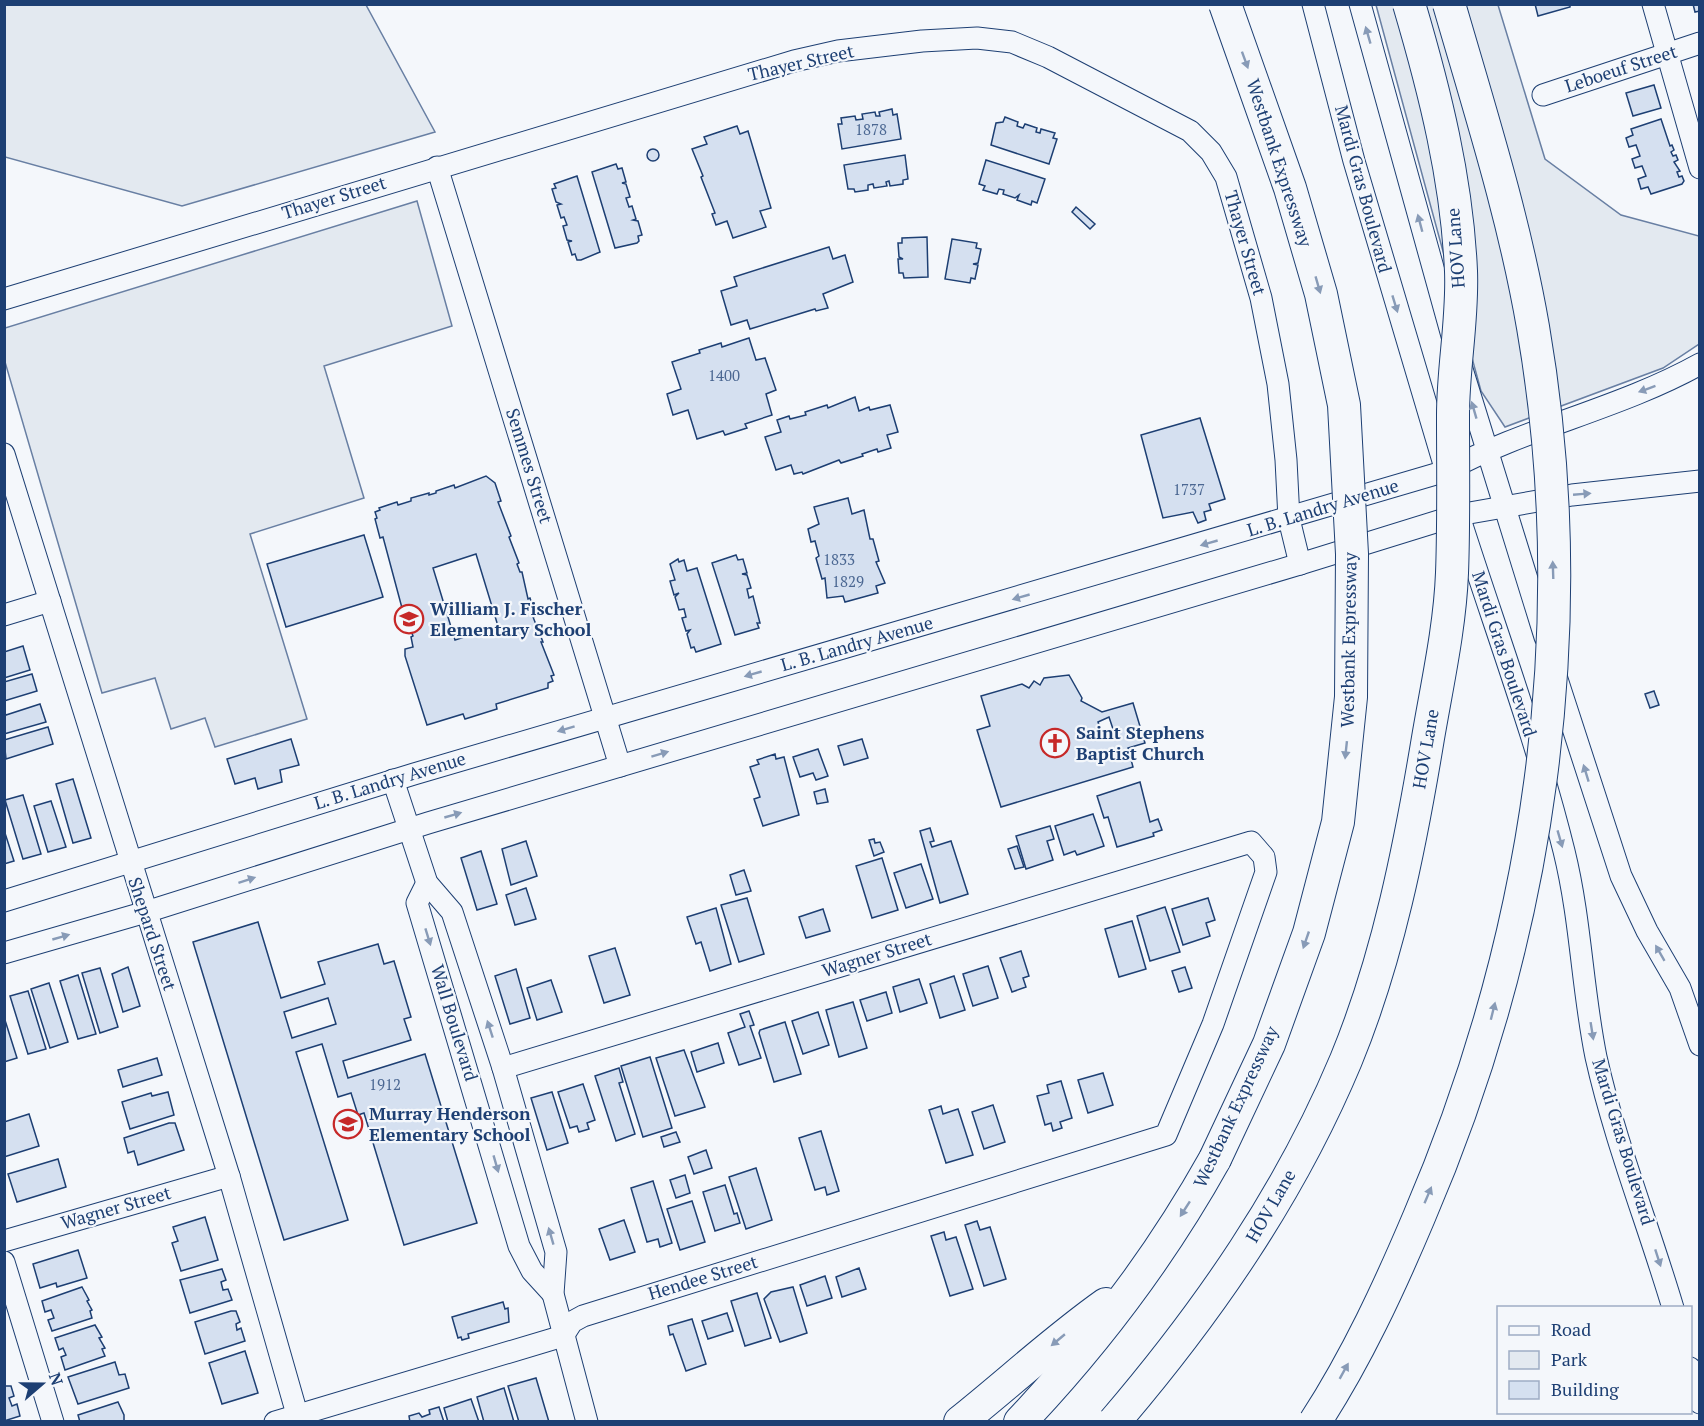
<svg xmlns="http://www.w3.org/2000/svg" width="1704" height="1426" font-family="'PT Serif',serif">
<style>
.green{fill:#e3e9f0;stroke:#687fa3;stroke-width:1.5}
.building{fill:#d5e0f0;stroke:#1d3f73;stroke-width:1.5;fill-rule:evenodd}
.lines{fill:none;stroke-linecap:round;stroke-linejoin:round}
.minor-casing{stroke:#1d3f73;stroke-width:23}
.highway-casing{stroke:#1d3f73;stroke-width:34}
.minor{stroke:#f4f7fb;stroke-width:21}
.highway{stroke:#f4f7fb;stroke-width:32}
.highway-bridge-casing{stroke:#1d3f73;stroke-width:34;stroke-linecap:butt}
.highway-bridge{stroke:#f4f7fb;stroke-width:32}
.oneway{fill:#889bb7}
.labels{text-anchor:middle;stroke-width:4.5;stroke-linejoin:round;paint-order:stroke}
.number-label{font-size:15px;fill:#4b6792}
.street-label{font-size:18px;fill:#1d3f73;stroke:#f4f7fb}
.poi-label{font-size:18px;font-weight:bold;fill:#1d3f73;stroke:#f4f7fb;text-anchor:start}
</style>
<rect width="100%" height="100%" fill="#f4f7fb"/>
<g class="green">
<polygon points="4,5 366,5 435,132 182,206 5,157"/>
<polygon points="1376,5 1498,5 1545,159 1621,215 1699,236 1699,344 1663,368 1505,427 1481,391"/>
<polygon points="417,201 452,326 324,366 364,498 250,534 307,719 215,747 205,718 171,729 155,678 102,693 5,362 5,328"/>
</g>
<g class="building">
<polygon points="1535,4 1570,4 1570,7 1538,16"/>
<polygon points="1693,4 1700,4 1700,11 1695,12"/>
<polygon points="1654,85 1661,108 1633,116 1626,93"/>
<polygon points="892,109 893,115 897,114 901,139 842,149 838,124 842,124 841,118 855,116 856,120 863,119 862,114 875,112 876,116 880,116 879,112"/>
<polygon points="1005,117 1018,122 1017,126 1023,128 1025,124 1037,128 1036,132 1040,133 1041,129 1055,133 1053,138 1057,139 1049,164 991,145 996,123 1003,122"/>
<polygon points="1661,119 1670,146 1672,145 1674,150 1671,152 1673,156 1676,155 1678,160 1674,162 1680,171 1677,172 1679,177 1682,176 1684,181 1682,184 1651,194 1648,187 1641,189 1638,179 1646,176 1642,166 1635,168 1632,159 1640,156 1636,145 1629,147 1626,138 1633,135 1631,129"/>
<polygon points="737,126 740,134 748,131 771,208 760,211 766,227 733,238 727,221 716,225 712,214 715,213 701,177 703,176 692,149 707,144 704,137"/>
<circle cx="653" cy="155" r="6"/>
<polygon points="905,155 908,179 903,180 903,184 890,186 889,181 886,182 887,186 874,188 873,184 868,185 868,190 855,192 854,189 848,189 844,165"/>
<polygon points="986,160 1045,179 1037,203 1032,201 1031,205 1017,200 1019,195 1015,198 1003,194 1004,190 999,189 997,194 983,190 985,186 979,184"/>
<polygon points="616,164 618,169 622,168 626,182 622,183 626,184 630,197 626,198 629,207 632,206 636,219 633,220 638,221 642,235 638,236 639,241 637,243 615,248 592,172"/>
<polygon points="577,176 600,252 581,260 577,260 575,254 572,255 568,242 572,241 567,240 563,226 567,225 564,217 561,218 557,205 561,204 556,202 552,189 556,188 554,184"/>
<polygon points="1076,207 1095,224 1090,229 1072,212"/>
<polygon points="927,237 928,277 904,278 903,273 899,273 898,259 903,259 899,257 898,243 902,243 902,238"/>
<polygon points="952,239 977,243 976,248 981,249 978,263 973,264 978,265 975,279 971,278 970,283 945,279"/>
<polygon points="829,247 833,259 845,255 853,282 823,294 828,308 816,311 815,309 750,329 747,320 731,325 721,291 737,286 734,277"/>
<polygon points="749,338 756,360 765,358 776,390 766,394 772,415 745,424 747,428 725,435 723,431 697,439 688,410 673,415 667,394 681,389 672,362 700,353 699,350 721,343 722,347"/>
<polygon points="855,397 859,411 869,407 870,410 890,405 898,432 887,435 891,448 878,452 877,449 862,454 863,456 841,463 839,460 803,474 802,472 794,474 791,465 776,470 765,437 781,432 777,420 789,416 790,419 806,415 805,412 827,405 828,408"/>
<polygon points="1200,418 1225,499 1209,504 1211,510 1204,512 1206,520 1198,523 1193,512 1163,518 1141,435"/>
<path d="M486 476 495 483 501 501 498 502 511 536 509 537 519 563 517 564 520 572H522L528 599 530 598 536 616 533 617 543 642H541L554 675 551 676 553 681 548 683V688L496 704 497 709 465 719 463 714 427 725 405 656V649L413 647 411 637 413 636 402 608 383 537 380 538 375 519 377 518 375 512 380 510 379 508 397 502 398 505 411 501V498L429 493V495L436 493V491L454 485 455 488ZM476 554 498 626 455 640 433 568Z"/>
<polygon points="848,498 852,514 864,510 870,539 873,539 879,561 876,562 885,583 876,586 878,593 845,602 843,596 827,598 825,578 822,579 816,558 819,556 815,541 811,542 808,529 819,524 814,507"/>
<polygon points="364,535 383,597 286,627 267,564"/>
<polygon points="736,555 738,560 743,559 747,573 742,574 747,575 751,588 747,589 749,598 753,596 760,623 757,623 759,628 735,635 712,563"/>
<polygon points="678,559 679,562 684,560 687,571 697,568 721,644 696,652 694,647 691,648 687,634 690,630 686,631 682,618 686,617 684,609 679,610 675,597 679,593 674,595 670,581 675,580 670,564"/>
<polygon points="23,646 30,670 4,678 4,652"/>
<polygon points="32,674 37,691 4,701 4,682"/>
<path d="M1069 675 1082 698 1081 701 1102 712 1133 703 1145 743 1128 748 1133 767 1001 807 977 730 990 726 981 696 1022 684 1029 688 1034 681 1040 685 1044 678ZM1109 717 1115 735 1103 738 1098 722Z"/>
<polygon points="1654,691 1659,705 1650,708 1645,694"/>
<polygon points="40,704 46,722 4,734 4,711 6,715"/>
<polygon points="48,727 53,744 6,759 4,740"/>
<polygon points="291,739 299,765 280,770 282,782 258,789 255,778 235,784 227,759"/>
<polygon points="862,739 868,758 844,765 838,746"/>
<polygon points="818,749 828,776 816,780 813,773 800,777 793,757"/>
<polygon points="775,754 776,759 784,757 799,815 763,826 754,799 760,797 750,767 759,764 757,760"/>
<polygon points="73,779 91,838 73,843 56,784"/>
<polygon points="1140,782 1150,822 1158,819 1162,830 1153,833 1154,836 1117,847 1108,817 1104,818 1097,796"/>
<polygon points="825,789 828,802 817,804 814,792"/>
<polygon points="23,795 41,854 23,859 5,800"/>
<polygon points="51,801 66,847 48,852 34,806"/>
<polygon points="1093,814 1104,846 1077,855 1075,851 1064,855 1055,826"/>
<polygon points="1050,826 1054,839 1047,841 1053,860 1026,869 1016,836"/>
<polygon points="930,828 934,841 930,842 932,847 951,841 968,894 940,903 920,831"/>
<polygon points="4,830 14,861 4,864"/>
<polygon points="874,839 875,843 880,842 884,852 874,856 869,840"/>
<polygon points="526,841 537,876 511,885 502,849"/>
<polygon points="1017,846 1024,867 1015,869 1008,849"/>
<polygon points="481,851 497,904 477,910 461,858"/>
<polygon points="882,858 898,910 872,918 856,866"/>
<polygon points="921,864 933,899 906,908 894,873"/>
<polygon points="744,870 751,891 736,895 730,875"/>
<polygon points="526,888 536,919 515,925 506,895"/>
<polygon points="747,898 764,954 739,962 721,905"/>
<polygon points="1208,898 1215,920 1206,923 1210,936 1183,945 1172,909"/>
<polygon points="1165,907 1180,952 1150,961 1137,916"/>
<polygon points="716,908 731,964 710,971 701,942 696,944 687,917"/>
<polygon points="823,909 830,931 806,938 799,917"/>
<polygon points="1132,921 1146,969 1119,977 1105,929"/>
<path d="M258 922 281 998 325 984 318 962 378 944 384 964 394 961 411 1017 404 1019 411 1040 343 1061 348 1078 425 1054 477 1223 404 1245 364 1113 358 1115 351 1093 338 1097 322 1044 296 1052 348 1220 284 1240 193 942ZM328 998 336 1024 292 1038 284 1012Z"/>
<polygon points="615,948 630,995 604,1003 589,956"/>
<polygon points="1021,951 1029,976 1023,978 1026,987 1012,992 1000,958"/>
<polygon points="988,966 998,998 973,1006 963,974"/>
<polygon points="128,967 140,1006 123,1012 112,974"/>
<polygon points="1185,967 1192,988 1179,992 1172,971"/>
<polygon points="100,968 118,1027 100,1033 82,973"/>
<polygon points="516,969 530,1018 510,1024 495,976"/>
<polygon points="78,975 96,1034 78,1039 60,981"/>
<polygon points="954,976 965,1010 940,1018 930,984"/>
<polygon points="919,979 927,1003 900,1012 893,987"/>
<polygon points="551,980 562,1012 537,1020 527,988"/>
<polygon points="49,983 68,1042 50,1048 31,989"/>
<polygon points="28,991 46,1049 28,1054 10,996"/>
<polygon points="886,992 892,1013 867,1021 860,1000"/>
<polygon points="853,1002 867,1048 839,1057 826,1010"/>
<polygon points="749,1011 754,1025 750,1026 761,1058 739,1065 728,1033 745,1027 740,1014"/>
<polygon points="818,1012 829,1045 803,1054 792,1021"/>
<polygon points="4,1017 17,1058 4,1062"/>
<polygon points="785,1022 801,1074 774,1082 759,1033 760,1030"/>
<polygon points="718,1043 724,1063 697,1072 691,1052"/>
<polygon points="684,1050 705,1107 675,1116 656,1058"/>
<polygon points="650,1057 672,1128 643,1137 621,1066"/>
<polygon points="157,1058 162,1075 123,1087 118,1070"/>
<polygon points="619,1068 623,1082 619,1083 635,1134 616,1141 595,1076"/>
<polygon points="1103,1073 1113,1105 1088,1113 1078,1080"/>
<polygon points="1061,1081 1072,1118 1060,1122 1062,1128 1053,1131 1051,1123 1045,1125 1037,1096 1049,1093 1047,1085"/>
<polygon points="583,1084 595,1120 587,1123 589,1129 579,1132 577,1126 570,1128 558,1092"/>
<polygon points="168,1092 174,1115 130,1129 122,1102 151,1093 152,1096"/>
<polygon points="552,1092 568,1143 547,1150 531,1098"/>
<polygon points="993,1105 1005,1142 984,1149 972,1112"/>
<polygon points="941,1106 943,1114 958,1109 973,1155 946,1163 929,1110"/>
<polygon points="29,1114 39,1146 4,1157 4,1122"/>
<polygon points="169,1123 175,1123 184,1150 138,1165 134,1151 128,1153 124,1138"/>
<polygon points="821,1131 839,1191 827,1195 825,1187 815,1190 799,1138"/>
<polygon points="676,1132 680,1142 664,1147 661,1137"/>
<polygon points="706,1150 712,1168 694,1174 688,1157"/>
<polygon points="58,1159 66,1187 17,1202 8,1174"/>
<polygon points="756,1168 772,1220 746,1229 729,1177"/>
<polygon points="685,1175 690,1193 676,1198 670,1180"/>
<polygon points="653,1181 672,1243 660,1247 658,1239 647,1242 631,1188"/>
<polygon points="725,1185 734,1214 737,1213 740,1223 715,1231 703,1192"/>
<polygon points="692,1201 705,1242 680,1250 667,1209"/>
<polygon points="205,1217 218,1260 181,1271 172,1243 178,1241 173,1227"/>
<polygon points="624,1220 635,1252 610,1260 599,1229"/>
<polygon points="977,1221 980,1230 990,1227 1006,1279 984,1286 965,1225"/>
<polygon points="944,1232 946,1240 956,1237 973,1289 950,1296 931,1236"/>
<polygon points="78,1250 87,1278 57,1287 56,1283 40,1288 33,1264"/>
<polygon points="859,1268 866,1289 842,1297 836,1277"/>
<polygon points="222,1269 226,1280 221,1282 223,1290 228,1289 232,1300 190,1313 180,1280"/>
<polygon points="825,1276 832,1298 807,1306 800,1285"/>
<polygon points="82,1287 89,1300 87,1301 92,1310 90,1311 92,1318 52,1331 48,1320 54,1318 51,1310 45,1312 42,1301"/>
<polygon points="793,1287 807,1333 780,1342 764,1299 771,1292"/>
<polygon points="757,1293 771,1338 745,1346 731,1301"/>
<polygon points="503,1302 505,1309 508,1308 509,1322 468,1334 469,1338 462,1340 461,1337 458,1338 452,1317"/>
<polygon points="231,1311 236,1311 240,1322 236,1324 237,1330 241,1328 245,1341 205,1354 195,1322"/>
<polygon points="727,1313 733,1331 708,1339 702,1321"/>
<polygon points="692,1319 706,1364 686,1371 673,1334 670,1335 668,1326"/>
<polygon points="95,1325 102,1337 99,1338 105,1348 102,1349 105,1356 65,1370 61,1357 66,1355 63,1348 59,1350 55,1338"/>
<polygon points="245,1351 258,1393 222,1404 209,1363"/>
<polygon points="115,1362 119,1375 125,1374 129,1388 78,1404 68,1377"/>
<polygon points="536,1378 549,1422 519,1422 508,1386"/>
<polygon points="4,1386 11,1386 14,1396 9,1398 12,1406 17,1404 20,1416 4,1421"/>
<polygon points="504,1388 514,1422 484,1422 477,1397"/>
<polygon points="471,1399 479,1422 448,1422 444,1408"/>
<polygon points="118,1402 124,1415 124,1421 127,1422 80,1422 78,1415"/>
<polygon points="439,1407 444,1422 410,1422 409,1416 419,1413 422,1417 430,1414 429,1410"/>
</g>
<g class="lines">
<g class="minor-casing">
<g id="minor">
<polyline points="1313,4 1354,161 1446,471"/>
<polyline points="1360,4 1452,336"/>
<polyline points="1653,4 1700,168"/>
<polyline points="1543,95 1700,43"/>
<polyline points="437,167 620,766"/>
<polyline points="4,299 794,61 838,51 922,41 977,38 1012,42 1048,57 1190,131 1211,152 1226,177 1261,298 1278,384 1286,460 1289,519 1300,564"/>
<polyline points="1462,369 1545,637"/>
<polyline points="4,454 229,1176 297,1414"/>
<path d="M1460 519C1495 629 1536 738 1564 851 1581 920 1582 988 1596 1057 1615 1142 1648 1224 1673 1308"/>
<polyline points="4,615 50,601"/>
<polyline points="1556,676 1621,876 1647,931 1680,988 1700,1045"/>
<polyline points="393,780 427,883 452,912 503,1068 556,1252 553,1294 587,1422"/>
<polyline points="427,883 417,903 519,1246 532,1271 553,1294"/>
<path d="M4 901 414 774 1446 471C1527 427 1619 409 1700 364"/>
<polyline points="4,953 146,912 428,823 1300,564 1458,515 1572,495 1700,481"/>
<polyline points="4,1241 229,1176"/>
<polyline points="4,1262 53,1422"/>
<polyline points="1690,1368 1700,1403"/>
<polyline points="275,1422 563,1336 572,1322 583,1316 1166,1135 1213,1024 1266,872 1264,857 1251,842 503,1068"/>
</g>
</g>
<g class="highway-casing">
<g id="highway">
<path d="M960 1422C1009 1383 1055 1340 1106 1304"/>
<path d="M1020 1422C1095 1343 1162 1254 1215 1159"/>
</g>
</g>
<use href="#minor" class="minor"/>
<use href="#highway" class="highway"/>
<g class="highway-bridge-casing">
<g id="highway-bridge">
<polyline points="1215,1159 1269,1044 1309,933 1338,822 1351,697 1352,554 1344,405 1321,294 1290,188 1225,4"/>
<path d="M1114 1422C1208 1312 1290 1194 1346 1060 1388 958 1410 847 1428 738 1437 685 1450 627 1452 573 1454 521 1453 467 1453 415 1453 367 1463 319 1461 271 1457 180 1435 92 1409 4"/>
<path d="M1315 1422C1357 1357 1389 1288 1419 1217 1539 938 1585 628 1533 327 1514 217 1480 111 1449 4"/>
</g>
</g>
<use href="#highway-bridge" class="highway-bridge"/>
</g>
<defs><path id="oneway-solid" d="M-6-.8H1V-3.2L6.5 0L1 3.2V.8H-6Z" transform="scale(1.5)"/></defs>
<g class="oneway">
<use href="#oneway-solid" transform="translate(1368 35) rotate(-106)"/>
<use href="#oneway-solid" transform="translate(1245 60) rotate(70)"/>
<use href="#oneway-solid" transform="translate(1420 223) rotate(-105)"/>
<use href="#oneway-solid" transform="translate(1318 285) rotate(74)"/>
<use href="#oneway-solid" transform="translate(1395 304) rotate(73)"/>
<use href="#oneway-solid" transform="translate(1647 389) rotate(160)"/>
<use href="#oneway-solid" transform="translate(1474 410) rotate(-106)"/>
<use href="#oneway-solid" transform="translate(1582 494) rotate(-5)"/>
<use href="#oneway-solid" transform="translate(1209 543) rotate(164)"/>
<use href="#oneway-solid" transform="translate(1553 570) rotate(-92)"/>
<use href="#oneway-solid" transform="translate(1021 597) rotate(164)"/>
<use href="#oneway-solid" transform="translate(753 674) rotate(164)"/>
<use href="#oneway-solid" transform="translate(566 729) rotate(163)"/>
<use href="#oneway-solid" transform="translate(1346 750) rotate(96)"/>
<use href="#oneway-solid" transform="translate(660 754) rotate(-17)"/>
<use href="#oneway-solid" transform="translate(1586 773) rotate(-107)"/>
<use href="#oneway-solid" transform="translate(453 815) rotate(-16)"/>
<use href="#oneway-solid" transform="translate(1560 839) rotate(74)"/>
<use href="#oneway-solid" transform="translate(247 880) rotate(-18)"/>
<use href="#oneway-solid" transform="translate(61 937) rotate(-16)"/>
<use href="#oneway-solid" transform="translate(428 937) rotate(73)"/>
<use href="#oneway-solid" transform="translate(1306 940) rotate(109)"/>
<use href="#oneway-solid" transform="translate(1660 953) rotate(-120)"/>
<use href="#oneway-solid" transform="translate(1493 1011) rotate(-76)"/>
<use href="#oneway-solid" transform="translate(490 1029) rotate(-108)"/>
<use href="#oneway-solid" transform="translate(1592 1031) rotate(81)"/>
<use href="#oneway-solid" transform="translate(496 1164) rotate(74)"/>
<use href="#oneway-solid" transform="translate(1428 1195) rotate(-67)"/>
<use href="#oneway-solid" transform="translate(1185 1209) rotate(123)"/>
<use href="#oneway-solid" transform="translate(551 1236) rotate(-106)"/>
<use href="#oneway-solid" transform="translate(1658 1258) rotate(72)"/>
<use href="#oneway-solid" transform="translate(1058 1340) rotate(140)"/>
<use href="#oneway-solid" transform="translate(1344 1371) rotate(-61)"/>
</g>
<defs>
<g id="school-ring" transform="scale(1.5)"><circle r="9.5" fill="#f4f7fb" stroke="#c62828" stroke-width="1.5"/><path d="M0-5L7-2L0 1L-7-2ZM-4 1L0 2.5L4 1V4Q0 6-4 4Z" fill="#c62828"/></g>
<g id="church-ring" transform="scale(1.5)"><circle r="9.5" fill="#f4f7fb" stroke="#c62828" stroke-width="1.5"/><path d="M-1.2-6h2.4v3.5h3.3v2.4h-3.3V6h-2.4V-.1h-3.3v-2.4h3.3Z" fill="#c62828"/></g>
</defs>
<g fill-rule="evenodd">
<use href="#school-ring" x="409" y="619"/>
<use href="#church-ring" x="1055" y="743"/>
<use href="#school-ring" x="348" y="1124"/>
</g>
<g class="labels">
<g class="number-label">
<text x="871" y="135">1878</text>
<text x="724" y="381">1400</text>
<text x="1189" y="495">1737</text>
<text x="839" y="565">1833</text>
<text x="848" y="587">1829</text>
<text x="385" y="1090">1912</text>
</g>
<g class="street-label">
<text transform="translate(801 63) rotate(-13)" y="6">Thayer Street</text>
<text transform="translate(1621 69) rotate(-18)" y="6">Leboeuf Street</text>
<text transform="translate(1279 163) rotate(72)" y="6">Westbank Expressway</text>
<text transform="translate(1363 189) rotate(75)" y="6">Mardi Gras Boulevard</text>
<text transform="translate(334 198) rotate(-17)" y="6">Thayer Street</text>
<text transform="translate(1245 243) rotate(74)" y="6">Thayer Street</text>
<text transform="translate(1456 248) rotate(-94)" y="6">HOV Lane</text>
<text transform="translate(529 466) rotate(73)" y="6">Semmes Street</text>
<text transform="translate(1323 508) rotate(-17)" y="6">L. B. Landry Avenue</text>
<text transform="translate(1349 640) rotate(-89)" y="6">Westbank Expressway</text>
<text transform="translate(857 644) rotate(-16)" y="6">L. B. Landry Avenue</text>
<text transform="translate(1504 654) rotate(72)" y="6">Mardi Gras Boulevard</text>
<text transform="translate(1426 749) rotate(-80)" y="6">HOV Lane</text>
<text transform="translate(390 781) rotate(-17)" y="6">L. B. Landry Avenue</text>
<text transform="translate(152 934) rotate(72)" y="6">Shepard Street</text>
<text transform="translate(877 955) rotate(-17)" y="6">Wagner Street</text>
<text transform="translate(454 1023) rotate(73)" y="6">Wall Boulevard</text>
<text transform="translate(1236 1107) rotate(-65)" y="6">Westbank Expressway</text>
<text transform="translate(1623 1142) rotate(73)" y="6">Mardi Gras Boulevard</text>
<text transform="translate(1271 1206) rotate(-60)" y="6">HOV Lane</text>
<text transform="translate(116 1208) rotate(-16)" y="6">Wagner Street</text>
<text transform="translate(703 1278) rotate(-17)" y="6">Hendee Street</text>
</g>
<g class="poi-label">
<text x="430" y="615">William J. Fischer<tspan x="430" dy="21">Elementary School</tspan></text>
<text x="1076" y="739">Saint Stephens<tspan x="1076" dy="21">Baptist Church</tspan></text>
<text x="369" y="1120">Murray Henderson<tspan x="369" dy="21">Elementary School</tspan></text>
</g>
</g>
<rect width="1704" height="1426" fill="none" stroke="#1d3f73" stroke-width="12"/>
<rect x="1497" y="1306" width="195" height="108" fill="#f4f7fb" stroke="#9eadc5" stroke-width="1.5"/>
<rect x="1509" y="1326" width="30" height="9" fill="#f4f7fb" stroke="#9eadc5" stroke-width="1.5"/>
<text x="1551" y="1336" font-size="18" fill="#1d3f73">Road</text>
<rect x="1509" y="1351" width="30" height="18" fill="#e3e9f0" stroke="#9eadc5" stroke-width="1.5"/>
<text x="1551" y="1366" font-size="18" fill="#1d3f73">Park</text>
<rect x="1509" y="1381" width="30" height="18" fill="#d5e0f0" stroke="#9eadc5" stroke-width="1.5"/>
<text x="1551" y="1396" font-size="18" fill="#1d3f73">Building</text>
<g transform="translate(42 1384) rotate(70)" stroke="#f4f7fb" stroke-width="4.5" paint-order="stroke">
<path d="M0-4.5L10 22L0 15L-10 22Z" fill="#1d3f73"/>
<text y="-9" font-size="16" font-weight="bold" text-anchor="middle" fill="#1d3f73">N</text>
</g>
</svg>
